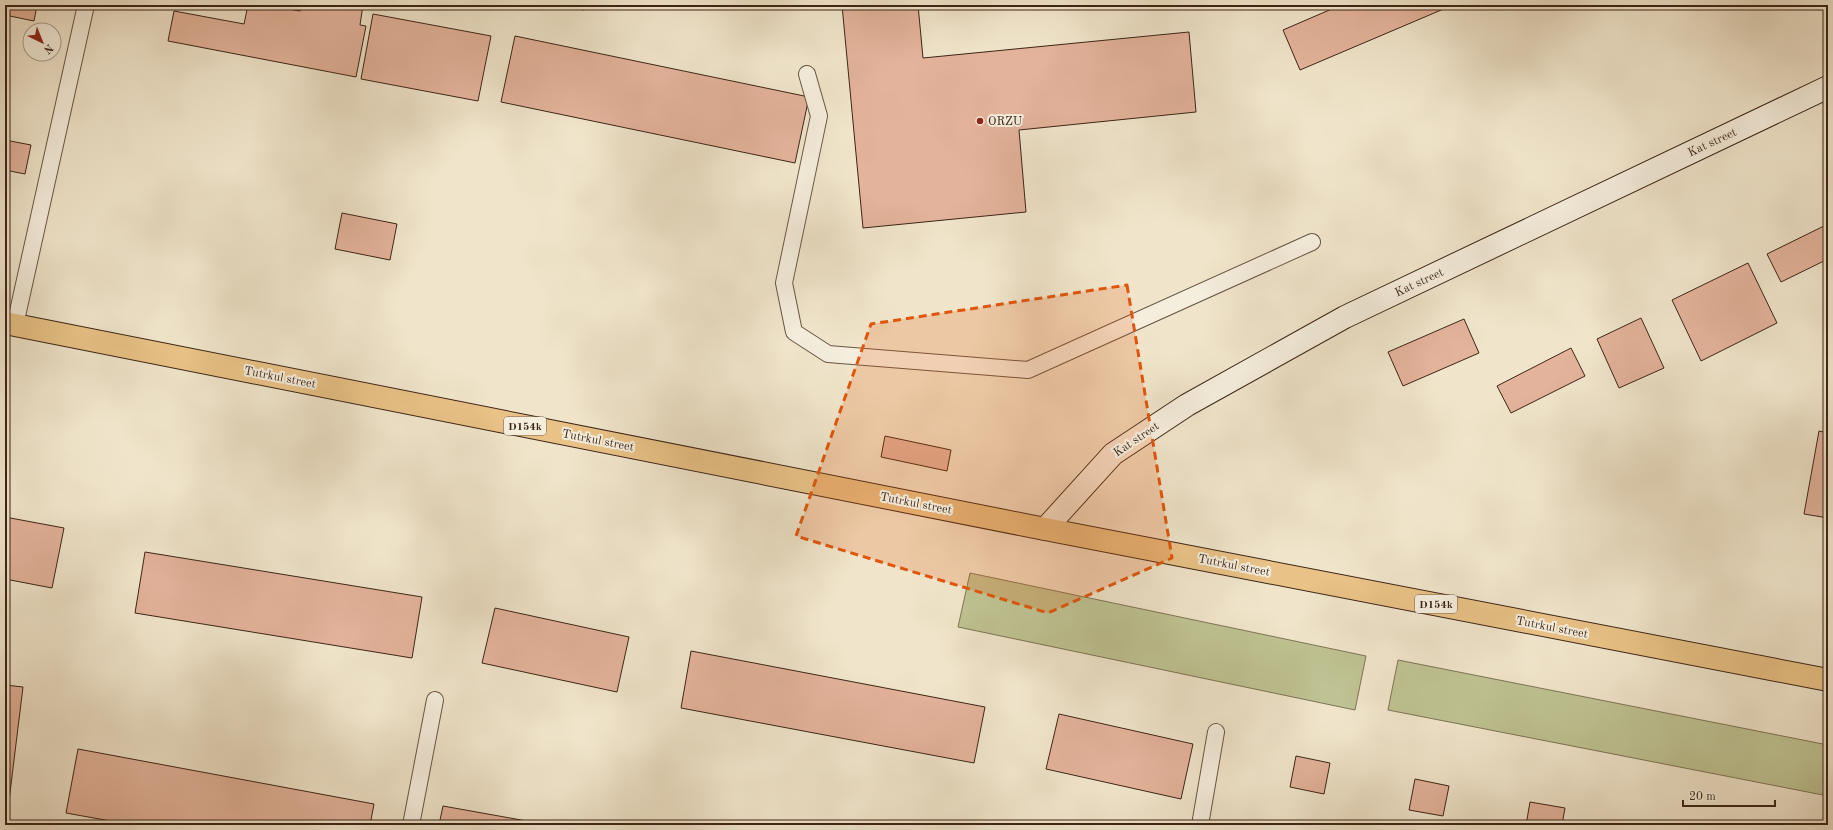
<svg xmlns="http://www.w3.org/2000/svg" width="1833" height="830" font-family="'Old Standard TT',serif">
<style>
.green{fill:#bfc393;stroke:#7e7454}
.building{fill:#e3b39b;stroke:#3c2516}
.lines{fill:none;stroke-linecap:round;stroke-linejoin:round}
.lane-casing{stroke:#695543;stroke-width:18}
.secondary-casing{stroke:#3c2516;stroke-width:24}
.primary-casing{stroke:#3c2516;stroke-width:24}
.lane{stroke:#f5eedd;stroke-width:16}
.secondary{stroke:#f5eedd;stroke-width:22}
.primary{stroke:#e8c286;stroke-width:22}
.marked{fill:#df560c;fill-opacity:0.2;stroke:#df560c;stroke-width:3;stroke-dasharray:8 5;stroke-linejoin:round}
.poi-dot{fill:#8f2418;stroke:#f5eedd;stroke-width:1.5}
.labels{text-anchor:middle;stroke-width:4;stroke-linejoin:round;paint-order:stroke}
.shield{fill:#f5eedd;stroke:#746152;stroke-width:1}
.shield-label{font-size:11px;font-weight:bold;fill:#3c2516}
.poi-label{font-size:12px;fill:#3c2516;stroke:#f5eedd;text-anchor:start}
.street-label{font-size:12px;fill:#3c2516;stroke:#f5eedd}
</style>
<rect width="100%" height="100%" fill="#f0e5cb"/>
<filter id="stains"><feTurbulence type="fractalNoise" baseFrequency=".005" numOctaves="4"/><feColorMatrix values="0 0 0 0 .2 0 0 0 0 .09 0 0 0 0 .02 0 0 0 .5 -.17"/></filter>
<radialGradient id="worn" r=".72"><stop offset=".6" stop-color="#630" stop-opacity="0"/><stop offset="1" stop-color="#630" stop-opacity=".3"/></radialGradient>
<g class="green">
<polygon points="970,573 1366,656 1355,710 958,627"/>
<polygon points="1398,660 1828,745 1828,796 1388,710"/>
</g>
<g class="building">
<polygon points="5,5 37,5 34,21 5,15"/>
<polygon points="248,5 267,5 300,11 301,5 363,5 360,25 366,26 356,77 168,41 174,11 244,24"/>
<polygon points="562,5 585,5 584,10"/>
<polygon points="842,5 918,5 923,58 1189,32 1196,112 1019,130 1026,212 863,228"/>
<polygon points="1341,5 1453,5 1300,70 1283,30"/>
<polygon points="373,14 491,36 478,101 361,79"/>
<polygon points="515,36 809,97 795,163 501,102"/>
<polygon points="5,140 31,145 25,174 5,170"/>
<polygon points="342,213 397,224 390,260 335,249"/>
<polygon points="1828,224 1828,259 1781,282 1767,254"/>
<polygon points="1748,263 1777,323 1701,361 1672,300"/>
<polygon points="1641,318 1664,368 1619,388 1597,339"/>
<polygon points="1464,319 1479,353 1403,386 1388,352"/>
<polygon points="1571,348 1585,376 1511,413 1497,386"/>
<polygon points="1819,431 1828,433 1828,518 1804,514"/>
<polygon points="885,436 951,450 947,471 881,457"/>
<polygon points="5,517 64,528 52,588 5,579"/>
<polygon points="145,552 422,597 412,658 135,613"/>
<polygon points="495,608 629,637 617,692 482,663"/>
<polygon points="691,651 985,707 974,763 681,708"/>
<polygon points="5,685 23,687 7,817 5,816"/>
<polygon points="1059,714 1193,744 1181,799 1046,769"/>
<polygon points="78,749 374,804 370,825 133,825 66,813"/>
<polygon points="1296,756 1330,763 1324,794 1290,787"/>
<polygon points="1415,779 1449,786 1443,816 1409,810"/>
<polygon points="1530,802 1565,808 1562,825 1526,825"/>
<polygon points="443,806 549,825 439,825"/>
</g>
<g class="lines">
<g class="lane-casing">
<g id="lane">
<polyline points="807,74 819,116 784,283 794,332 828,354 1028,370 1312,242"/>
<polyline points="15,325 86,5"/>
<polyline points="411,825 435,700"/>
<polyline points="1200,825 1216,732"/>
</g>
</g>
<g class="secondary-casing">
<polyline id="secondary" points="1045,529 1113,454 1187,405 1345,317 1828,87"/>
</g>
<g class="primary-casing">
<polyline id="primary" points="5,323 1045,529 1828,680"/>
</g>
<use href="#lane" class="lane"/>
<use href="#secondary" class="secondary"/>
<use href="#primary" class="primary"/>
</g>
<path class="marked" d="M1127 285 1172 558 1048 613 796 536 871 324Z"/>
<circle class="poi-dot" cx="980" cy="121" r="4"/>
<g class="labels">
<g class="shield">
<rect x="504" y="417" width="42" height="18" rx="3"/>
<rect x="1415" y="595" width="42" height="18" rx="3"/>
</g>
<g class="shield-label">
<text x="525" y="430">D154k</text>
<text x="1436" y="608">D154k</text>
</g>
<g class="poi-label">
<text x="988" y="125">ORZU</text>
</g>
<g class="street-label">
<text transform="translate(1712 142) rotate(-25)" y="4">Kat street</text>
<text transform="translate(1419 282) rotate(-25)" y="4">Kat street</text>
<text transform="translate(280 377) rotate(11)" y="4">Tutrkul street</text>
<text transform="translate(1136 439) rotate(-34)" y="4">Kat street</text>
<text transform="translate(598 440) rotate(11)" y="4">Tutrkul street</text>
<text transform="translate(916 503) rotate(11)" y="4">Tutrkul street</text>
<text transform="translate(1234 565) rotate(11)" y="4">Tutrkul street</text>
<text transform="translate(1552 627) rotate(11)" y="4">Tutrkul street</text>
</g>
</g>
<rect width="1833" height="830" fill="none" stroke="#f0e5cb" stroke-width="20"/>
<rect x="6" y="6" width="1821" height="818" fill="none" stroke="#3c2516" stroke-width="2"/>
<rect x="10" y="10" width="1813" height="810" fill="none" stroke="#3c2516"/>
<g transform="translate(42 42) rotate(137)"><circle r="19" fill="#f5eedd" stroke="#ab9e8d"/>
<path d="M0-3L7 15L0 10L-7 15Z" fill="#8f2418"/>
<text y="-6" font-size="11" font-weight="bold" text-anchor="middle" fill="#3c2516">N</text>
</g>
<path d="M1683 800v6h92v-6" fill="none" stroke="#3c2516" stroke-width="2"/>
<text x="1689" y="800" font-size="12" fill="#3c2516" stroke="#f5eedd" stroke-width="3" paint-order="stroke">20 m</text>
<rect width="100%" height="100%" filter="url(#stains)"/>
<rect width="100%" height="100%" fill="url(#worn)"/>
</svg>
